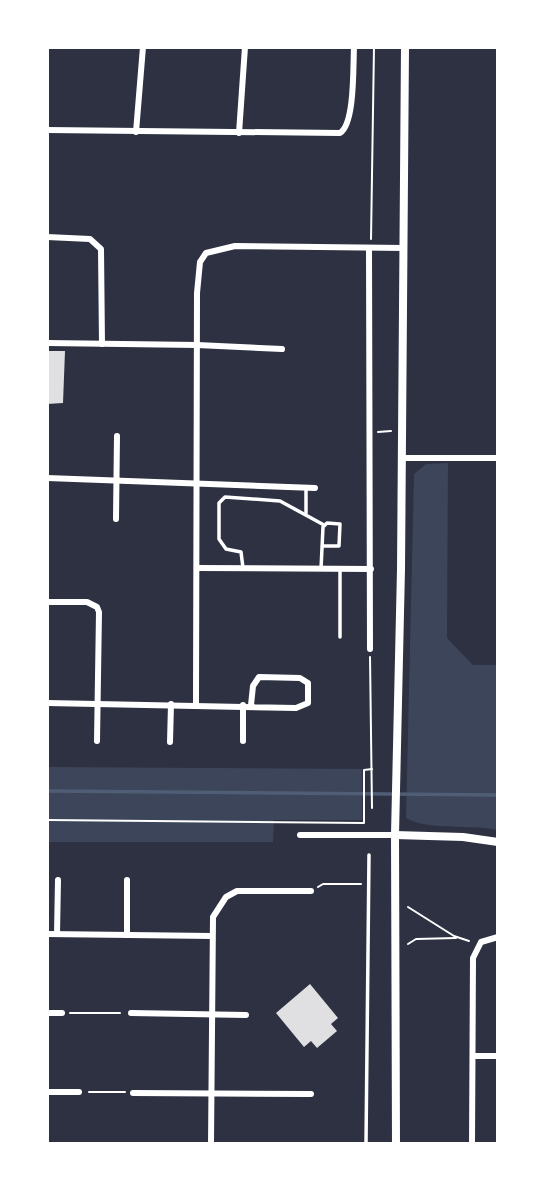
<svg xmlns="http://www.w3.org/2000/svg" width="545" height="1191" font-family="Arial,sans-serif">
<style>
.green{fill:#3c4559}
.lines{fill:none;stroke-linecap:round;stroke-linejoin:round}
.stream{stroke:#4f5d75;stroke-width:3.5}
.building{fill:#e0e0e3}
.path{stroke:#fff;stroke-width:2}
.service{stroke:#fff;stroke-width:3.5}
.minor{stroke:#fff;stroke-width:6}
.tertiary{stroke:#fff;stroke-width:8}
</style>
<rect width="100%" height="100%" fill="#2d3142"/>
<g class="green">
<path d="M448 463 447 638 473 665H498V830C470 824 428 831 406 818L414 474 426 464Z"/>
<polygon points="47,767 362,769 362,820 274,820 273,842 47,842"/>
</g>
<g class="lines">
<polyline class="stream" points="47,791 498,795"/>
</g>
<g class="building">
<polygon points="47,351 65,351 63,403 47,404"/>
<polygon points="310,984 338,1018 331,1024 337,1031 317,1048 311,1041 304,1047 276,1013"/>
</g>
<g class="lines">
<g class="path">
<polyline points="371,239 374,47"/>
<polyline points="378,432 391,431"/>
<polyline points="370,657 372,808"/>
<polyline points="47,820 364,823 364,770 372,769"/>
<polyline points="318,887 323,884 361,884"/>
<polyline points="408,907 454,936 469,941"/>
<polyline points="408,944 416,939 456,938"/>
<polyline points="70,1013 120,1013"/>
<polyline points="89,1092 125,1092"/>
</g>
<g class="service">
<polyline points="306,487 306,513"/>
<polyline points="243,568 241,552 226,549 219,539 219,503 225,497 280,501 324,525"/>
<polyline points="321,569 323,527 327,523 340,524 339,546 322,546"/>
<polyline points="340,637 340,569"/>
<polyline points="366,1144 369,855"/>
</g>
<g class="minor">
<path d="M47 130 340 133C355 124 353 66 354 47"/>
<polyline points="136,132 143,47"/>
<polyline points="239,133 245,47"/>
<polyline points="47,237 90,239 101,249 102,344"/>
<polyline points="369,248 370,649"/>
<polyline points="47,343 197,345 282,349"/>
<polyline points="403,458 498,458"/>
<polyline points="47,478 315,488"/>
<polyline points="116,519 117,436"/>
<polyline points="197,568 371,569"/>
<polyline points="47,602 87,602 97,607 99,612 97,741"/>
<polyline points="47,703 296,708 308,703 308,683 300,678 259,677 253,686 251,705"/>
<polyline points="196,704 197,293 200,262 206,253 235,246 404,248"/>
<polyline points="243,741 243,705"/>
<polyline points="170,742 171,704"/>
<polyline points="300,835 395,835"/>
<polyline points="47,934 212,936"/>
<polyline points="57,934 58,880"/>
<polyline points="127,935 127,880"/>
<polyline points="47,1013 62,1013"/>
<polyline points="131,1013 246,1015"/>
<polyline points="473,1056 498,1056"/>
<polyline points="47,1092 79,1092"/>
<polyline points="133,1093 311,1094"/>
<polyline points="211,1144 213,917 226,897 237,891 311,891"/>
<polyline points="472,1144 473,958 481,942 498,937"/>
</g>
<g class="tertiary">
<polyline points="395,835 463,837 498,842"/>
<polyline points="396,1144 395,835 401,569 405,47"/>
</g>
</g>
<rect width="545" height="1191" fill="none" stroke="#ffffff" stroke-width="98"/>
</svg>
